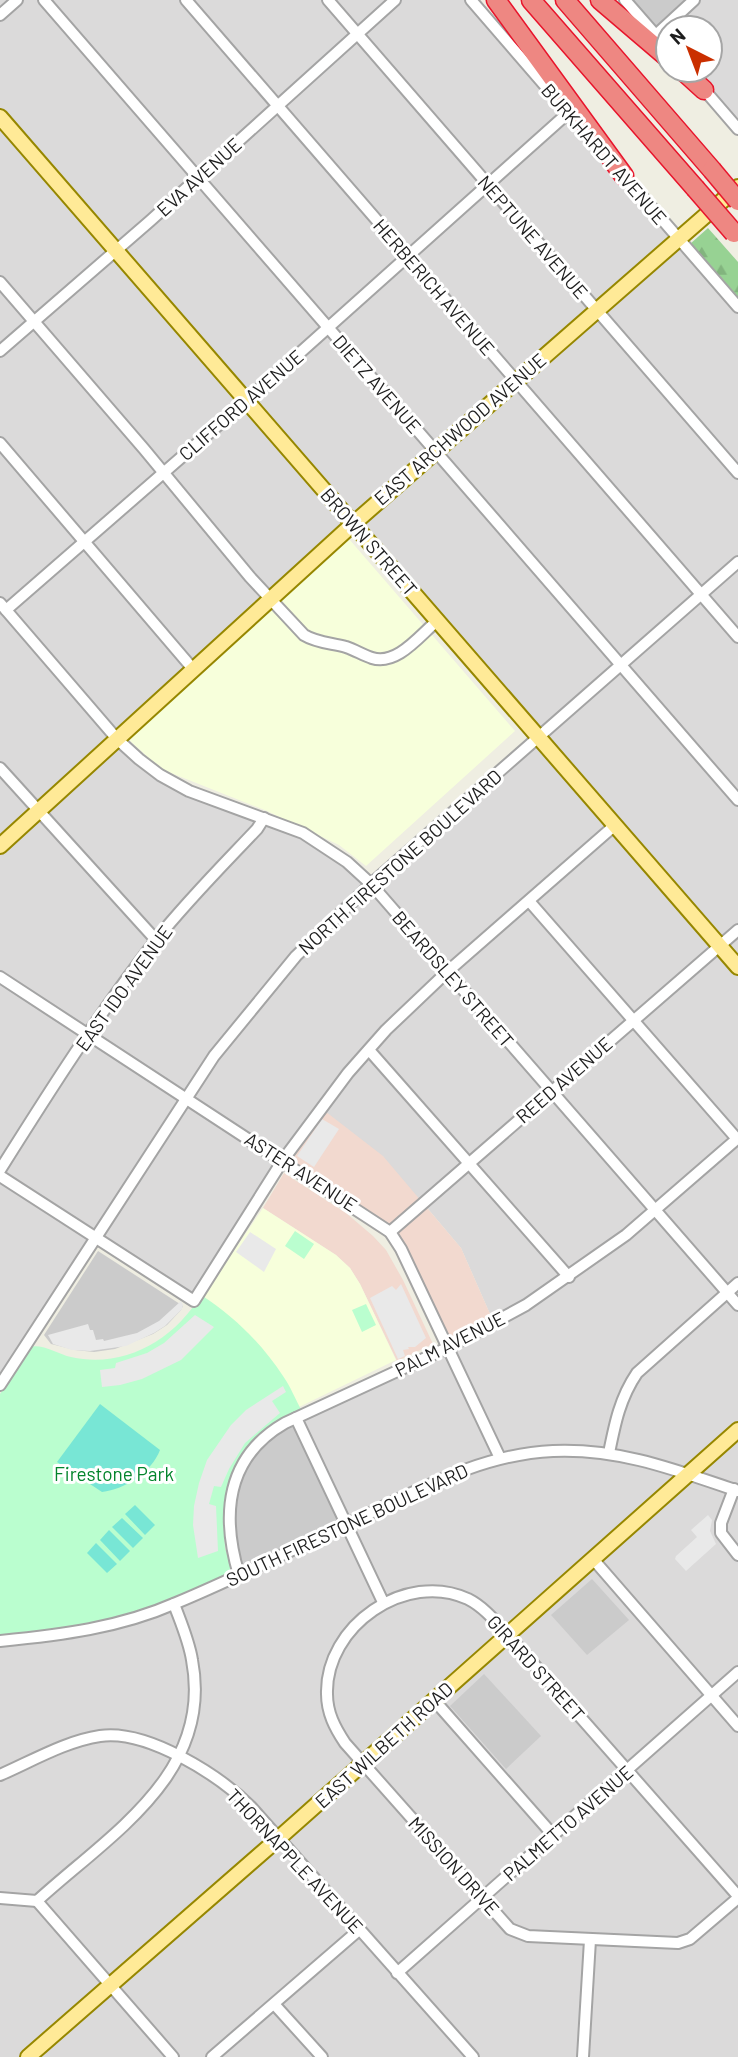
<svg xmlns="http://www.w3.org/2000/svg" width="738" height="2057" font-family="Barlow,sans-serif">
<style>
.residential{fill:#dbdada;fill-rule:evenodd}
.commercial{fill:#f2d9cf}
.education{fill:#f7ffdb}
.religious{fill:#cbcbcb}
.forest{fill:url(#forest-firs)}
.park{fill:#bafecf}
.pitch{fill:#78e6d5}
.parking{fill:#e9e9e9}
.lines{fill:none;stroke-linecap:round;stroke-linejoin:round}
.minor-casing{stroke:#a4a4a4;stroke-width:14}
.major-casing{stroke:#968700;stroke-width:18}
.highway-casing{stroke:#e8152c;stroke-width:21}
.minor{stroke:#fff;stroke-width:10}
.major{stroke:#ffea97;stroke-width:14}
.highway{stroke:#ee8782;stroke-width:18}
.highway-bridge-casing{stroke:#e8152c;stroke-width:21;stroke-linecap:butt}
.highway-bridge{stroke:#ee8782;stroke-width:18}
.labels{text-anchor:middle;stroke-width:6;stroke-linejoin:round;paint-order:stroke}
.street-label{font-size:19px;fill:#1d1d1d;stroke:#fff}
.park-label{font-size:19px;fill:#02842b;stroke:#fff}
</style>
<defs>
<pattern id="forest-firs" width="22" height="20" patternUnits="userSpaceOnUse" patternTransform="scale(1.75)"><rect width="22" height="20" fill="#97d293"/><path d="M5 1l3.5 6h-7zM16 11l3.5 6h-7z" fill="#82b47e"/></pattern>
</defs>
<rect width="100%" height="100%" fill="#efeee2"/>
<g class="residential">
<path d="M0 0H471L738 307V2057H0V1643L104 1627 239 1575 296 1418 494 1323 461 1248 423 1203 321 1108 194 1301 96 1238 0 1385ZM353 524 538 737 371 884 303 833 160 775 117 738Z"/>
<polygon points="694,0 738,0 738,129 687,70 710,70 710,28 668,28 668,49 656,35"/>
</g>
<g class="commercial">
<polygon points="321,1108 383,1156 461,1248 494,1323 447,1348 390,1232 283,1160"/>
<polygon points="284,1173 346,1213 373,1236 386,1250 403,1280 433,1344 397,1361 360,1284 350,1268 336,1255 263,1208"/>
</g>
<g class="education">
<polygon points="349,539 515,731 366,866 339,845 267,811 161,769 128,739"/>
<polygon points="263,1208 336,1255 350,1268 360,1284 396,1360 299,1407 202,1298"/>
</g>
<g class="religious">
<polygon points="628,0 694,0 656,35"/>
<polygon points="98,1251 183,1306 181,1310 167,1325 153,1334 115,1349 94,1352 75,1350 51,1344 44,1335"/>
<polygon points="296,1418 346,1524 239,1575 229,1510 254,1449"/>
<polygon points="592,1579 629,1620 587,1655 551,1615"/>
<polygon points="484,1674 541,1736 506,1769 450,1706"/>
</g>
<polygon class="forest" points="708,228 738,262 738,301 690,244"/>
<g class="park">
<polygon points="295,1231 314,1244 304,1259 285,1246"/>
<path d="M201 1295C234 1316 262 1344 283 1376 291 1387 295 1399 302 1411L236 1469 227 1491 223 1514 225 1548 231 1566 230 1572C220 1579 207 1583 196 1589 133 1617 68 1631 0 1636V1394L29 1347C42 1343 58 1354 71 1357 124 1369 174 1340 201 1295Z"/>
<polygon points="366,1304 376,1325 362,1332 352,1310"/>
</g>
<g class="pitch">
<path d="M100 1404 160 1450C151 1473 125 1489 102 1492L57 1462Z"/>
<polygon points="135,1505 155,1525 145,1535 125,1514"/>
<polygon points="122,1518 143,1538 133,1548 112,1527"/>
<polygon points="109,1530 130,1551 120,1561 100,1540"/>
<polygon points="96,1543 117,1564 107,1573 87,1553"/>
</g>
<g class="parking">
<polygon points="322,1119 339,1129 314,1167 297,1156"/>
<polygon points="250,1232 276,1249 264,1272 236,1252"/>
<polygon points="401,1284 426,1338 415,1347 408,1347 409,1349 403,1350 405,1356 398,1359 370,1298 392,1286 396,1290"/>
<polygon points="181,1301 183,1305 182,1309 165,1326 154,1333 126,1346 90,1351 72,1350 53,1344 48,1335 88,1324 90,1330 93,1330 96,1340 103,1339 104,1341 137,1333 159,1321"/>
<polygon points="195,1315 214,1327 181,1360 142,1379 120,1385 102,1387 100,1370 115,1368 116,1363 147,1353 164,1343"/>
<polygon points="283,1386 286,1392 272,1401 280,1413 245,1443 229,1469 221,1487 214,1486 209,1504 216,1506 218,1551 198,1558 193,1525 194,1506 199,1483 207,1460 231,1425 246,1410"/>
<polygon points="708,1515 712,1520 710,1531 716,1544 686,1571 675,1559 676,1556 697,1537 691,1530"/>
</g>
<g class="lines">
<g class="minor-casing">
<g id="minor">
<polyline points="44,0 738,800"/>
<polyline points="186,0 738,637"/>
<polyline points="328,0 738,473"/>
<polyline points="471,0 573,118"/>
<polyline points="625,0 667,48"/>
<polyline points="0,15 17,0"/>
<polyline points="656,35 694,0"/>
<polyline points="701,86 738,129"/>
<polyline points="621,172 738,307"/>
<path d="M0 282 144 449 250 577 304 635C317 643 332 643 346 647 355 650 363 655 372 658 397 666 420 635 437 621"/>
<polyline points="0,351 150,221 395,0"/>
<polyline points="0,443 193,669"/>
<polyline points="0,603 117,739 139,759 160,775 189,791 303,833 347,862 371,884 738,1305"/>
<polyline points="6,610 246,401 568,113"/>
<polyline points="0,768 156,940"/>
<polyline points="529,901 737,1139"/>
<polyline points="0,977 390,1232 401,1249 500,1458"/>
<polyline points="369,1050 569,1277"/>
<path d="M0 1170C49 1092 99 1013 156 940 187 901 223 865 257 829L264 818"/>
<polyline points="0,1176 194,1301 283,1160 348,1073 386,1030 447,972 614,826"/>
<polyline points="390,1232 738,930"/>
<polyline points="0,1385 214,1056 296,956 371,884 738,562"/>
<polyline points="296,1418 383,1602"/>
<path d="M609 1453C615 1423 620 1398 637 1373L738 1283"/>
<polyline points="734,1489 721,1523 721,1533 738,1555"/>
<polyline points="593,1559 738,1726"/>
<path d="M239 1575C221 1515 226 1457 285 1423L447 1348 526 1305 626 1235 738 1138"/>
<path d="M0 1641C61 1635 119 1628 176 1603 241 1576 304 1544 368 1514 428 1485 485 1454 553 1451 619 1448 676 1470 738 1491"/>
<polyline points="434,1700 553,1835"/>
<path d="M0 1775C32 1761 66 1741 100 1736 147 1729 219 1775 251 1807L473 2057"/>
<path d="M738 1896 508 1635C496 1622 484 1607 468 1599 406 1570 325 1626 327 1694 327 1713 335 1728 345 1743L510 1929 528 1936 678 1943 690 1939 738 1898"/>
<path d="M0 1898 37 1901C109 1835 214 1774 192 1660 189 1641 181 1623 174 1604"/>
<polyline points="37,1901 173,2057"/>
<polyline points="397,1973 738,1672"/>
<polyline points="274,2004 322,2057"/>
<polyline points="212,2057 359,1930"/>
<polyline points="583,2057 590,1940"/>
</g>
</g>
<g class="major-casing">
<g id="major">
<polyline points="0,117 738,967"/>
<polyline points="0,846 353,524 738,187"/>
<polyline points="28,2057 279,1838 738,1430"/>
</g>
</g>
<g class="highway-casing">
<g id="highway">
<polyline points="496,0 624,176"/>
<polyline points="531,0 695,188"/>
<polyline points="565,0 712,170"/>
<polyline points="600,0 668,58"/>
<polyline points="682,70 704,90"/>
</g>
</g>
<use href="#minor" class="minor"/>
<use href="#major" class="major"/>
<use href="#highway" class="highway"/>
<g class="highway-bridge-casing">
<g id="highway-bridge">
<polyline points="712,170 738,201"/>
<polyline points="695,188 734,233"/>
</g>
</g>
<use href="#highway-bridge" class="highway-bridge"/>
</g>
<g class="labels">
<g class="street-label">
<text transform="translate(604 154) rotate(49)" y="7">BURKHARDT AVENUE</text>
<text transform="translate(199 177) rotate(-42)" y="7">EVA AVENUE</text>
<text transform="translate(533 237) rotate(49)" y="7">NEPTUNE AVENUE</text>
<text transform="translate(434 287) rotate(49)" y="7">HERBERICH AVENUE</text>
<text transform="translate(377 384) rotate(49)" y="7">DIETZ AVENUE</text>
<text transform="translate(241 405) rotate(-41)" y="7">CLIFFORD AVENUE</text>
<text transform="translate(460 429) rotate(-41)" y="7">EAST ARCHWOOD AVENUE</text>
<text transform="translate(369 542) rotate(49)" y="7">BROWN STREET</text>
<text transform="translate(400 862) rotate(-42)" y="7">NORTH FIRESTONE BOULEVARD</text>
<text transform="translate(453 979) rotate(49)" y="7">BEARDSLEY STREET</text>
<text transform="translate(124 988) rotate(-54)" y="7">EAST IDO AVENUE</text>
<text transform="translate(564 1080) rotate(-41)" y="7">REED AVENUE</text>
<text transform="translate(301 1172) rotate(33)" y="7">ASTER AVENUE</text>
<text transform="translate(450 1344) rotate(-27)" y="7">PALM AVENUE</text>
<text transform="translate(347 1525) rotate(-25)" y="7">SOUTH FIRESTONE BOULEVARD</text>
<text transform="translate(536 1668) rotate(48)" y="7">GIRARD STREET</text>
<text transform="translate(384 1745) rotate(-42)" y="7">EAST WILBETH ROAD</text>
<text transform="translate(568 1823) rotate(-41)" y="7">PALMETTO AVENUE</text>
<text transform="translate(295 1861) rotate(47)" y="7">THORNAPPLE AVENUE</text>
<text transform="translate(454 1866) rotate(48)" y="7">MISSION DRIVE</text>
</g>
<g class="park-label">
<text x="114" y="1481">Firestone Park</text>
</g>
</g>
<g transform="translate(689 49) rotate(318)"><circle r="33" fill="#ffffff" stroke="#a5a5a5" stroke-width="2"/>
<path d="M0-5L12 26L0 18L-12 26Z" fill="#ca2f00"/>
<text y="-10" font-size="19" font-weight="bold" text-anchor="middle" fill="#1d1d1d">N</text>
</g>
</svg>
